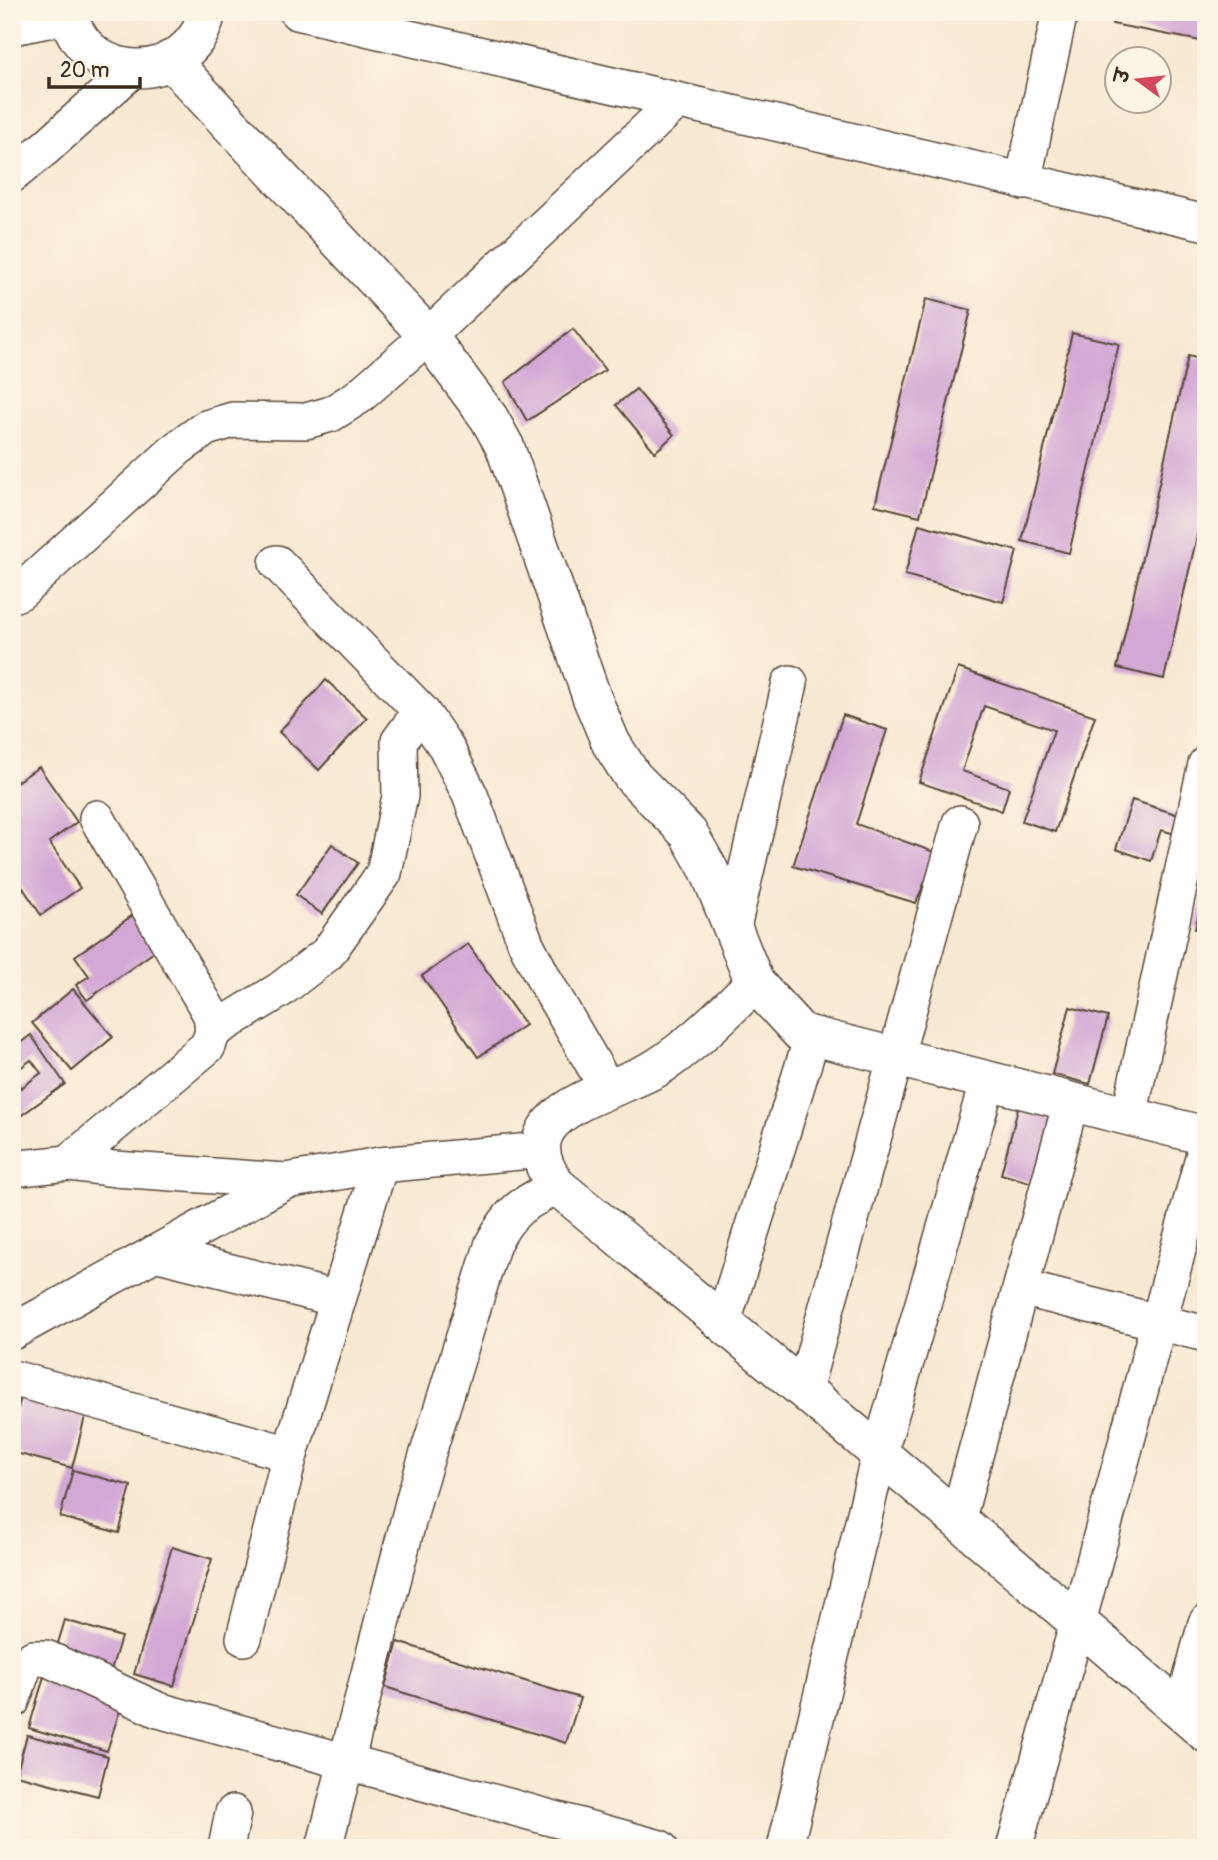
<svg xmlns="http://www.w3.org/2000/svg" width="1218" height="1860" font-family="Pangolin,'Playpen Sans Deva',sans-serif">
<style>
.building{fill:#d3a8d5}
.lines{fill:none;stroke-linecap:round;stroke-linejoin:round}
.minor-casing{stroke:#574639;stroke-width:38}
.tertiary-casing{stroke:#574639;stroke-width:41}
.minor{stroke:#fff;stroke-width:35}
.tertiary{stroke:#fff;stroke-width:38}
</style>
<rect width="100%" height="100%" fill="#fcf5e5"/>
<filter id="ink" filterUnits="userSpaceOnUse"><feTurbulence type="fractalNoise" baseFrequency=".0143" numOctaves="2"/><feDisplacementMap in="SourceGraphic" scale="14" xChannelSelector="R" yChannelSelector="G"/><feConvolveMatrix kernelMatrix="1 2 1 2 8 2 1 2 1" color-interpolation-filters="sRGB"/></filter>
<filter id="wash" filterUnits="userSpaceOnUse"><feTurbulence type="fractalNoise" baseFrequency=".00686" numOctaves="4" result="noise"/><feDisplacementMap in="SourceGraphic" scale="28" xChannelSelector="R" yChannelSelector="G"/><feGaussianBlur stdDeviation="1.57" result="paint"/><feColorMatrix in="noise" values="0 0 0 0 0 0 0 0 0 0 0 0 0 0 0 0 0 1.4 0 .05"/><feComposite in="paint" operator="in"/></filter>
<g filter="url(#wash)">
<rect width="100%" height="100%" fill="#f8e8d1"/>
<g id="blocks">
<g class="building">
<polygon points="1114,12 1206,12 1206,42 1112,24"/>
<polygon points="926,299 971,310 920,516 875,505"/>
<polygon points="573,329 605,370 527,421 505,382"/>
<polygon points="1072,333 1119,344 1069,553 1022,541"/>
<polygon points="1188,356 1206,360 1206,497 1164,679 1117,668"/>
<polygon points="636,389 674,435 655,452 616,405"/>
<polygon points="919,524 1017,551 1003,602 905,575"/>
<polygon points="958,668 1095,716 1055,832 1022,821 1054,730 984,706 962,771 1009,788 1002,811 919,782"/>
<polygon points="326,680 367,718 319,770 279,732"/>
<polygon points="843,715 887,730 856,824 937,853 916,903 793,866"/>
<polygon points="39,767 77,822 49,842 80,888 41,915 15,876 12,878 12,785"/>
<polygon points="1132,800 1185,817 1179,835 1161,830 1151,861 1116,849"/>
<polygon points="332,844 358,863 322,914 296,895"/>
<polygon points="1203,897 1206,897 1206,932 1195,929"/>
<polygon points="133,915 158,949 87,1000 76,985 89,976 75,956"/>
<polygon points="468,944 525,1025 478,1057 422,976"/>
<polygon points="73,989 113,1037 72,1071 32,1023"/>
<polygon points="1070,1007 1108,1017 1090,1084 1052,1074"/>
<polygon points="31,1035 65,1084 12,1122 12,1076 21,1088 41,1073 31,1060 12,1074 12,1049"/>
<polygon points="1021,1097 1061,1107 1040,1185 1001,1174"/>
<polygon points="22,1393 87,1409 72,1468 12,1452 12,1431"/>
<polygon points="73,1470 131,1486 119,1533 60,1517"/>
<polygon points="172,1547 212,1559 174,1686 134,1674"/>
<polygon points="65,1620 121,1637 111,1670 55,1653"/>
<polygon points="398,1642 580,1698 566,1743 385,1687"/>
<polygon points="45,1673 124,1697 107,1751 29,1728"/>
<polygon points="27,1735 108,1756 98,1796 16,1775"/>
</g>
</g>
</g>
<g filter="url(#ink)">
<use href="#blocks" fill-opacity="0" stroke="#574639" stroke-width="2"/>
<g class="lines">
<g class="minor-casing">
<g id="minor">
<polyline points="297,12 1206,223"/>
<polyline points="12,27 68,16"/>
<polyline points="12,175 43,150 132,70"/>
<polyline points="1023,182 1060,12"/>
<polyline points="277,563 421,711 446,747 470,795 526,944 544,979 607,1088"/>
<polyline points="12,595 20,592 178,448 206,428 233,420 306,421 331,414 358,397 428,336 677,101"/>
<polyline points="733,927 790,683"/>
<polyline points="213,1031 280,990 327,954 384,873 400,796 399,741 421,711"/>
<polyline points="1129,1116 1206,764"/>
<polyline points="68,1163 208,1046 213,1031 211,1015 97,818"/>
<polyline points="12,1169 68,1163 115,1169 286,1181 380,1165 541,1150"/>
<polyline points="155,1253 338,1299"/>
<polyline points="1021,1288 1206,1334"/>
<polyline points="723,1322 812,1037"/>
<polyline points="12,1332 286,1181"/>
<polyline points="12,1378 290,1454"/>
<polyline points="804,1390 960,823"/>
<polyline points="958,1518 1071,1102"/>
<polyline points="244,1638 290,1454 380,1165"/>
<polyline points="12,1701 25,1664 33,1658 46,1658 158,1710 660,1848"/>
<polyline points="1182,1712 1206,1623"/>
<polyline points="226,1848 233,1813"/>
<path d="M324 1848 415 1495 493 1243C512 1208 523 1204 557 1186"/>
<polyline points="785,1848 879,1455 988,1080"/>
<polyline points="1014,1848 1078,1622 1206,1146"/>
</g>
</g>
<g class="tertiary-casing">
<g id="tertiary">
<path d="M68 12C81 74 161 89 197 37 202 30 204 20 207 12"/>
<polyline points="170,60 428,336 489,418 505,447 592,698 611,743 632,776 688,833 709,870 755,983 801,1033 1206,1136"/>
<path d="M755 983C724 1012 694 1044 658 1067 614 1094 499 1110 557 1186 776 1365 992 1547 1206 1733"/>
</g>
</g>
<use href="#minor" class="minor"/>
<use href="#tertiary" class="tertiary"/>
</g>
</g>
<rect width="1218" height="1860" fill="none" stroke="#fcf5e5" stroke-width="42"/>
<g transform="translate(1138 80) rotate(285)"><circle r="33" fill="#fcf5e5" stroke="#afa495" stroke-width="2"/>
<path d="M0-5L12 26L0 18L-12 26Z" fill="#d1495b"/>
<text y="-10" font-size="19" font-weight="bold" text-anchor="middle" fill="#3b2a1e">उ</text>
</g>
<path d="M49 77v10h91v-10" fill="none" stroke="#3b2a1e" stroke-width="3.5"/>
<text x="60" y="77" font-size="21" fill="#3b2a1e" stroke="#fcf5e5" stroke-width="5" paint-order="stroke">20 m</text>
</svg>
